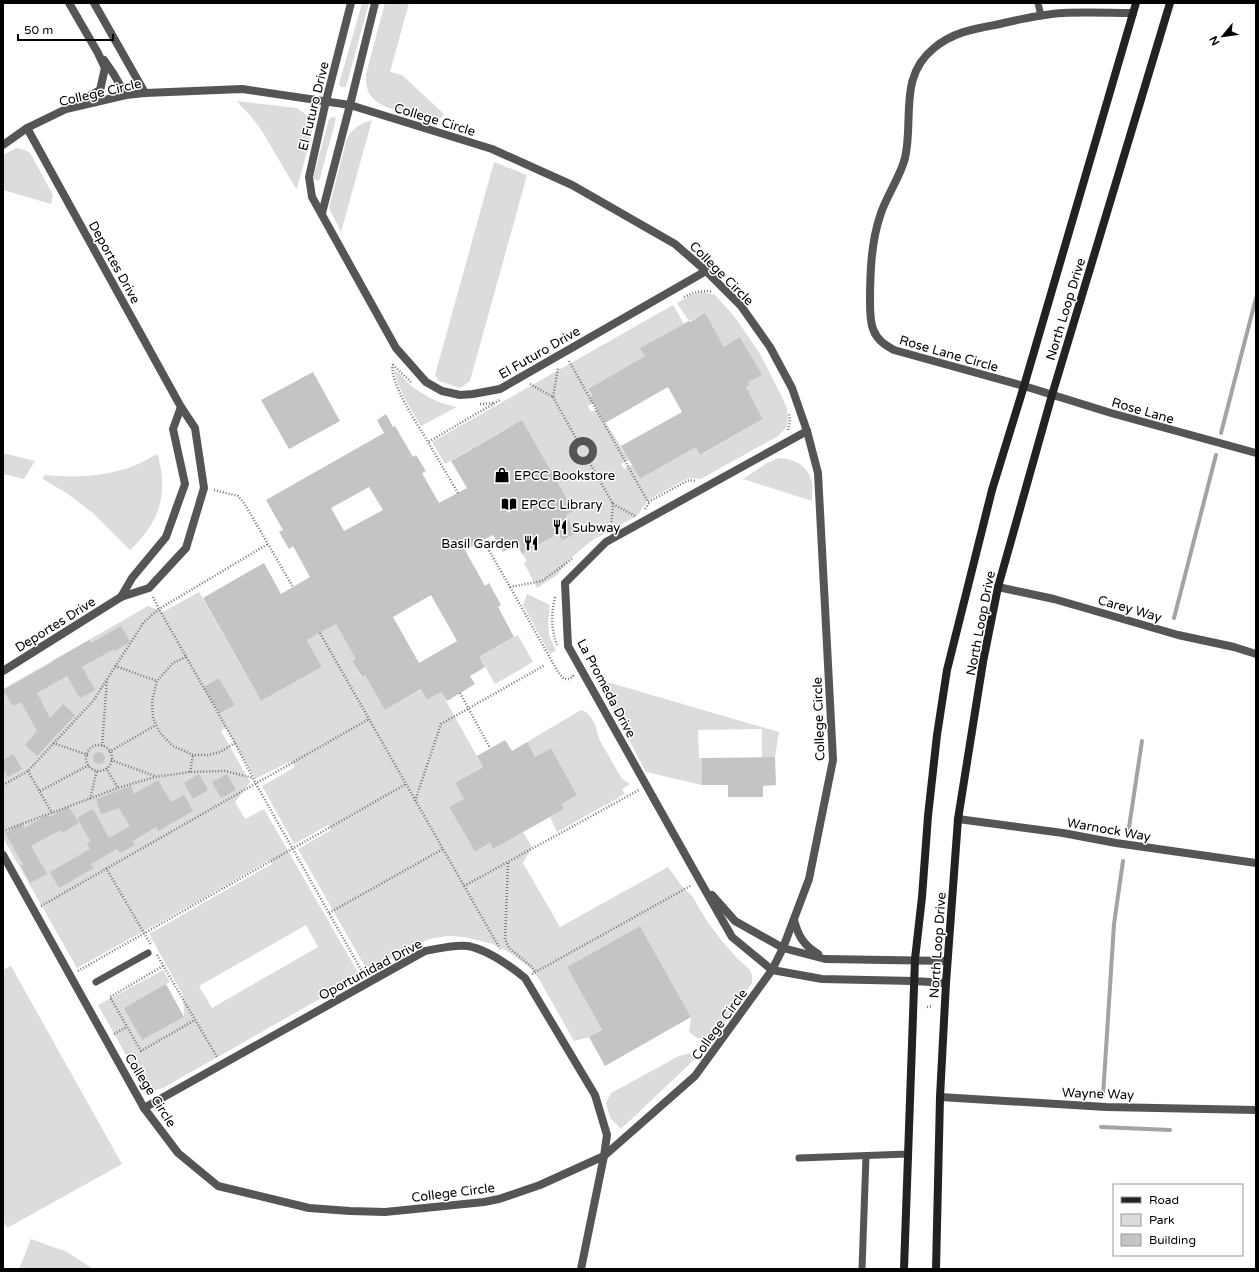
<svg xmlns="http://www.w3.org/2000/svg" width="1259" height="1272" font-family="'Varela Round',sans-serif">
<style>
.green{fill:#dcdcdc;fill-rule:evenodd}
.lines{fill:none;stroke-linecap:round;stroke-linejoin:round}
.stream{stroke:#a3a3a3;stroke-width:4}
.building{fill:#c4c4c4;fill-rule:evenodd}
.path{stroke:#777;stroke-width:2.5;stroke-dasharray:1 2;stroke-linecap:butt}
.service{stroke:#555;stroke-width:7}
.pedestrian{stroke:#555;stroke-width:8}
.minor{stroke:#555;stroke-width:8}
.secondary{stroke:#222;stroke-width:8}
.labels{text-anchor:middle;stroke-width:3;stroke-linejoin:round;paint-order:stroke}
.street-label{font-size:13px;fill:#000;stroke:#fff}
.poi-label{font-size:13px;fill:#000;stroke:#fff;text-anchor:start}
</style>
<rect width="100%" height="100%" fill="#fff"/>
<g class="green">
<polygon points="362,3 369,3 346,87 341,87 339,84"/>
<path d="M385 3H409L390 72 402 75 444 114 438 122C427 119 416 116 405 113 383 106 364 102 366 74Z"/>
<path d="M237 101 296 108C307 113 312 121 312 133L297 188 296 189 262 131 250 115 241 106Z"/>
<polygon points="334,117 336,118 335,123 319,181 313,179 328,122 330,118"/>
<path d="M372 120 341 232 329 208 346 141C351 129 359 124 372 120Z"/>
<polygon points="16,148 25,150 30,153 53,195 51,204 3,190 3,155"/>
<polygon points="494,162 527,175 470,381 460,388 439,381 435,375"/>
<path d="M701 292 715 295 734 316 759 352 780 393 787 408 788 422 786 428 778 436 701 479 688 478 646 501V503L637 516 591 541 570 559 557 575 537 588 524 563 527 561 522 554 558 534 562 541 576 533 566 515 574 511 522 420 445 464 432 442 673 305 684 324 641 348 645 356 588 389 593 396V403L588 406 591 412 597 409C607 426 619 442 629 460L621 464 624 469 632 465 640 479 696 447 701 455 763 419 746 387 750 385 748 382 761 374 741 338 724 347 705 314 689 321 677 303 689 296Z"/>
<path d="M395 370C401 374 404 379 409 384 424 396 437 403 457 407L421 426C411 409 399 391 394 371Z"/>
<polygon points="3,453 35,461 24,479 3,474"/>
<path d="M158 454C159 462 162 470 162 479 164 509 151 530 130 550L93 513 68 494 43 479 44 475C76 478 106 477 136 465 143 462 151 457 158 454Z"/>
<path d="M779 458C794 459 808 465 812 482 813 488 812 495 812 501L743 479 767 463Z"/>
<path d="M199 592 261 701 322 667 307 640 336 624 358 658 352 661 361 677 367 674 385 710 431 684 424 694 427 700 441 692 483 767 455 783 464 799 449 807 475 852 490 843 493 849 523 832 532 847 523 863 560 927 668 867 681 885 692 896 707 921 722 941 737 958 749 969 752 975V983L716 1035 706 1039 697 1038 689 1032 691 1017 640 926 567 967 602 1030 589 1037 574 1041 539 979 529 967 509 952 493 944 464 937 448 936 429 939 410 948 368 972 298 849 331 830 328 825 294 844 262 786 295 767 291 761 255 779 226 728 221 731 250 782 235 802 245 819 264 809 360 976 163 1088 152 1091 141 1082 98 1005 163 970 170 982 125 1008 142 1040 184 1017 183 995 149 934 272 864 269 860 207 896 77 968 3 838V689L148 606 163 612ZM219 678 235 705 218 714 203 687ZM306 925 318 947 212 1008 199 986Z"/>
<polygon points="527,594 550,605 548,622 549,635 556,651 550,654 523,605"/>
<polygon points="518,635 533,662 495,684 482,661 472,667 469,663"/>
<polygon points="597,679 779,732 775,757 762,757 762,729 698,730 699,758 702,758 702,785 646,772"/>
<polygon points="581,710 586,712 590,716 595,724 599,739 622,779 630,784 622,789 625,794 557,832 550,817 564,809 562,804 577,795 551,748 535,757 527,742"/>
<polygon points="11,966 122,1164 7,1228 3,1221 3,970"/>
<polygon points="690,1053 695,1059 621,1129 610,1118 606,1103 611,1093 679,1056"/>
<polygon points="31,1239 67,1252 93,1269 19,1269"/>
</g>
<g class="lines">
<g class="stream">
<polyline points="1221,433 1256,298"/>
<polyline points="1174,618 1216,455"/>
<polyline points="1128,834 1142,741"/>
<polyline points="1103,1096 1114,924 1123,861"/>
<polyline points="1101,1127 1170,1130"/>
</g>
</g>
<g class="building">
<polygon points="705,313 724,347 740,337 762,375 748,382 750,385 746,387 763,419 700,455 696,447 640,479 621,446 682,412 668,387 605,423 590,398 593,396 588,389 645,356 640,348 689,321 690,322"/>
<polygon points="313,372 340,421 289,449 261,400"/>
<path d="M386 414 393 427 395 426 413 457 416 455 426 471 422 473 439 503 467 488 451 461 522 420 574 511 566 515 576 533 562 541 558 534 522 554 517 544 503 552 493 535 465 550 485 586 489 583 501 605 498 607 514 637 479 657 485 667 470 676 475 684 447 701 441 692 427 700 421 689 385 710 365 675 362 677 352 661 356 659 336 624 307 640 322 667 261 701 203 598 264 563 281 594 310 577 293 546 289 549 279 532 283 530 266 500 384 433 377 420ZM369 487 383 510 344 531 331 508ZM431 595 457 641 419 663 393 617Z"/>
<polygon points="121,626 130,642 115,651 114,649 82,667 95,690 80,698 67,676 37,693 50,718 63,704 75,715 37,756 25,745 37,731 21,702 13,706 3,690 53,662 53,661 89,640 91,643"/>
<polygon points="219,678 235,705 219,714 203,687"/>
<polygon points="505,740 512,751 527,742 535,757 551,748 577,795 562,804 564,809 493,849 490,843 475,852 449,807 464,799 455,783 483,767 477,756"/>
<circle cx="99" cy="758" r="6"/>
<polygon points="13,754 22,769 8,777 3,769 3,760"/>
<polygon points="775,757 776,785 763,786 763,797 728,797 728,785 702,785 702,758"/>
<polygon points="199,774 208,790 193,799 184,783"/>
<polygon points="227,774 236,790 221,798 212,782"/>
<polygon points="158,780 171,802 184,795 193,811 158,831 156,827 133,841 135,845 120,853 117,849 91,864 94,868 59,888 50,872 90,849 87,844 91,842 77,818 93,809 109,838 130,826 119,808 101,814 96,799 131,786 134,794"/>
<polygon points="68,806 79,823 62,833 60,830 31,846 47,874 30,883 21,866 23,864 5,833 22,823 24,828 47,815 49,817"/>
<polygon points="640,926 691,1017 605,1066 589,1037 602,1030 567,967"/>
<polygon points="166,984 184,1017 142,1040 124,1008"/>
</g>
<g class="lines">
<g class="path">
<path d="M684 297C694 292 702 290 713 292"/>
<polyline points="569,361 648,502"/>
<path d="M411 382 393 365C388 380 419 427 428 442"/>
<polyline points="530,384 553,397 558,368"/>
<polyline points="553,397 578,442"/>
<polyline points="480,404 493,403"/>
<polyline points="788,430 790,422 789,413"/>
<polyline points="588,460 613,504"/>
<polyline points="214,490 238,496 244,503 293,587"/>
<polyline points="458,493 428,442 500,400"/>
<polyline points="645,509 649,503 648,502 689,480 696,481"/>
<polyline points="611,528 613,504 635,516"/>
<polyline points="483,540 510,587 542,581 572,559"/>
<polyline points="510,587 558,672 564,679 570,679 573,676 572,674"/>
<polyline points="153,597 159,609 235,743 256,784 364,975"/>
<path d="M555 597C551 614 551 629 557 645"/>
<polyline points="320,633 500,949"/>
<polyline points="186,657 173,663 157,681 152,701 153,718 160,733 173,746 193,755 208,755 220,752 235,743"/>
<polyline points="115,666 157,681"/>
<polyline points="460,693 490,748"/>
<polyline points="53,743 88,755"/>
<circle cx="99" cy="758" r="13"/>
<polyline points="102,746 107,680"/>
<polyline points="109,752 156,725"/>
<polyline points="111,760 155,776"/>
<polyline points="106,768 118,788"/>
<polyline points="28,771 52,813"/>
<polyline points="190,772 193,755"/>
<polyline points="3,785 28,771 93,701 144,622 159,609 268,544"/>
<polyline points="40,791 89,765"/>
<polyline points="90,799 97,770"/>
<polyline points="415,801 441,724 545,665"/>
<polyline points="3,831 118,788 155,777 190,772 225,771 253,778"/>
<polyline points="508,863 505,939 509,948 532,967 535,972"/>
<polyline points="106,868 151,945"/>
<polyline points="464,886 639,790"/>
<polyline points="41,906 369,719"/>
<polyline points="329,913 443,849"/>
<polyline points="157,955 217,1057"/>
<polyline points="163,966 110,997 141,1051 195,1020"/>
<polyline points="78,971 406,784"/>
<polyline points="532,974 692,885"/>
<polyline points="927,1007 933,1006"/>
<polyline points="114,1034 127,1027"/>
</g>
<g class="service">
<polyline points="1038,3 1041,16"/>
<polyline points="96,982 148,953"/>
<polyline points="799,1158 908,1154"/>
<polyline points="862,1269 866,1156"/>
</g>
<circle class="pedestrian" cx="583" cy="451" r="10"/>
<g class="minor">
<polyline points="69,3 98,53 105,68 100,90 77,103"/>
<polyline points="94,3 145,93"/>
<polyline points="351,3 326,101 309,177 312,197 396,348 426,382 442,391 460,395 473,394 500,389 706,271"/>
<path d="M1133 13C1110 13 1086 12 1063 13 1042 14 1016 20 995 25 972 29 952 33 934 48 898 77 914 119 905 158 900 178 886 196 880 216 871 243 870 274 870 302 870 311 870 321 873 329 877 340 885 345 894 350L1024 386 1111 413 1256 453"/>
<polyline points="104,60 113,73 126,95"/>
<polyline points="3,145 27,128 66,109 126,95 145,93 242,89 350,105 492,149 572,185 675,244 706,271 741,306 770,347 792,388 807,431 818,473 833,760 809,879 783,948 772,970 695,1076 604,1156 540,1185 499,1199 484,1202 385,1212 350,1211 309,1208 218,1186 178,1153 144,1108 3,855"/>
<polyline points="322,213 350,105 375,3"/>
<polyline points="807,431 606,542 565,583 568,646 700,881 732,937 772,970 822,979 914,981 946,983"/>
<polyline points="998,587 1054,599 1178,635 1234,647 1256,654"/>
<polyline points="121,597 132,578 166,537 185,484 173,429 181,407"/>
<polyline points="3,671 121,597 149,588 186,548 204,488 195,428 181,407 27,128"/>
<polyline points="958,819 1063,833 1116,843 1256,863"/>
<polyline points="712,895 735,921 783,948 825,959 947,961"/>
<path d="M794 920C798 935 803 945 818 954"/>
<polyline points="940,1097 1106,1107 1256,1110"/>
<path d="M144 1108 425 951C438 949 454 944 468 946 488 950 509 965 525 978L595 1095 607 1135 604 1156 581 1269"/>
</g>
<g class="secondary">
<polyline points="904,1269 915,959 922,897 928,816 937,735 947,670 992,490 1024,386 1136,3"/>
<polyline points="936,1269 940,1097 946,983 958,819 983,662 998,587 1052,395 1170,3"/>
</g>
</g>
<defs>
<g id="shop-bare" transform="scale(1.2)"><path d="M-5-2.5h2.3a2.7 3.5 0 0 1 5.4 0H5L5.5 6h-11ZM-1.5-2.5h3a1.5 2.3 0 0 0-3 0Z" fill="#000" stroke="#fff" stroke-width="2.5" paint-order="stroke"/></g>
<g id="library-bare" transform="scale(1.2)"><path d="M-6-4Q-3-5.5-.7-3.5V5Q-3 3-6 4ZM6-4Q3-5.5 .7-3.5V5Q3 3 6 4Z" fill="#000" stroke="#fff" stroke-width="2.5" paint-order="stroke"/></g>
<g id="restaurant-bare" transform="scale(1.2)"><path d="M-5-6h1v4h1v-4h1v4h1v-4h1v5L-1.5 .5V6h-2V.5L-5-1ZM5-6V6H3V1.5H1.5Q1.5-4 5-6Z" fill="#000" stroke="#fff" stroke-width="2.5" paint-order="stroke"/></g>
</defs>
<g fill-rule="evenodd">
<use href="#shop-bare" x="502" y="475"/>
<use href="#library-bare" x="509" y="504"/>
<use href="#restaurant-bare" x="560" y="527"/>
<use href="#restaurant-bare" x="531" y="543"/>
</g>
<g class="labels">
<g class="street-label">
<text transform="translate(100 92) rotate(-13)" y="5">College Circle</text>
<text transform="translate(313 106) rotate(-76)" y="5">El Futuro Drive</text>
<text transform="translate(435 119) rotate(17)" y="5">College Circle</text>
<text transform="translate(115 262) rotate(61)" y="5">Deportes Drive</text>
<text transform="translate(722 273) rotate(45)" y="5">College Circle</text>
<text transform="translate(1065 309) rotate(-73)" y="5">North Loop Drive</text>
<text transform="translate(539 352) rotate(-30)" y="5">El Futuro Drive</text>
<text transform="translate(949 353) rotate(16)" y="5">Rose Lane Circle</text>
<text transform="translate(1143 410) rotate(16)" y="5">Rose Lane</text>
<text transform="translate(1130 608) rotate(16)" y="5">Carey Way</text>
<text transform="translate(980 623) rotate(-79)" y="5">North Loop Drive</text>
<text transform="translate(55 624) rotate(-32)" y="5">Deportes Drive</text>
<text transform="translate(607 688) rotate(62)" y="5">La Promeda Drive</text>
<text transform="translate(818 719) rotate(-92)" y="5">College Circle</text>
<text transform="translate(1109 829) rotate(10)" y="5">Warnock Way</text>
<text transform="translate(937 945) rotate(-86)" y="5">North Loop Drive</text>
<text transform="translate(370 969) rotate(-28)" y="5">Oportunidad Drive</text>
<text transform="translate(719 1024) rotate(-54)" y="5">College Circle</text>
<text transform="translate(151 1090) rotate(58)" y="5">College Circle</text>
<text transform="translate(1098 1093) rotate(2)" y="5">Wayne Way</text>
<text transform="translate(453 1192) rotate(-7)" y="5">College Circle</text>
</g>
<g class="poi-label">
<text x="514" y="480">EPCC Bookstore</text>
<text x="521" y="509">EPCC Library</text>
<text x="572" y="532">Subway</text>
<text x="519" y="548" text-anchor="end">Basil Garden</text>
</g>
</g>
<rect width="1259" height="1272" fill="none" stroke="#000000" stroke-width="8"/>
<rect x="1113" y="1184" width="130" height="72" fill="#ffffff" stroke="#999999"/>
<rect x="1121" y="1197" width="20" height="6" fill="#222222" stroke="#999999"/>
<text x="1149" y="1204" font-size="12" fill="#000000">Road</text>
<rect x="1121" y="1214" width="20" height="12" fill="#dcdcdc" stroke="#999999"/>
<text x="1149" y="1224" font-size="12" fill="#000000">Park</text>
<rect x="1121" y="1234" width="20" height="12" fill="#c4c4c4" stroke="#999999"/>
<text x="1149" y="1244" font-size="12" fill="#000000">Building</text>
<g transform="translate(1223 36) rotate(241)" stroke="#ffffff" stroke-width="3" paint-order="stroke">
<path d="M0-3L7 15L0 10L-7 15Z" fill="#000000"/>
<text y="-6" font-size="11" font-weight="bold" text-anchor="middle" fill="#000000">N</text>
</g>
<path d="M18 34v6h95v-6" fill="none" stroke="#000000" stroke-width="2"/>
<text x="24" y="34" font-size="12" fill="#000000" stroke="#ffffff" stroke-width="3" paint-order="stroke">50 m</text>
</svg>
